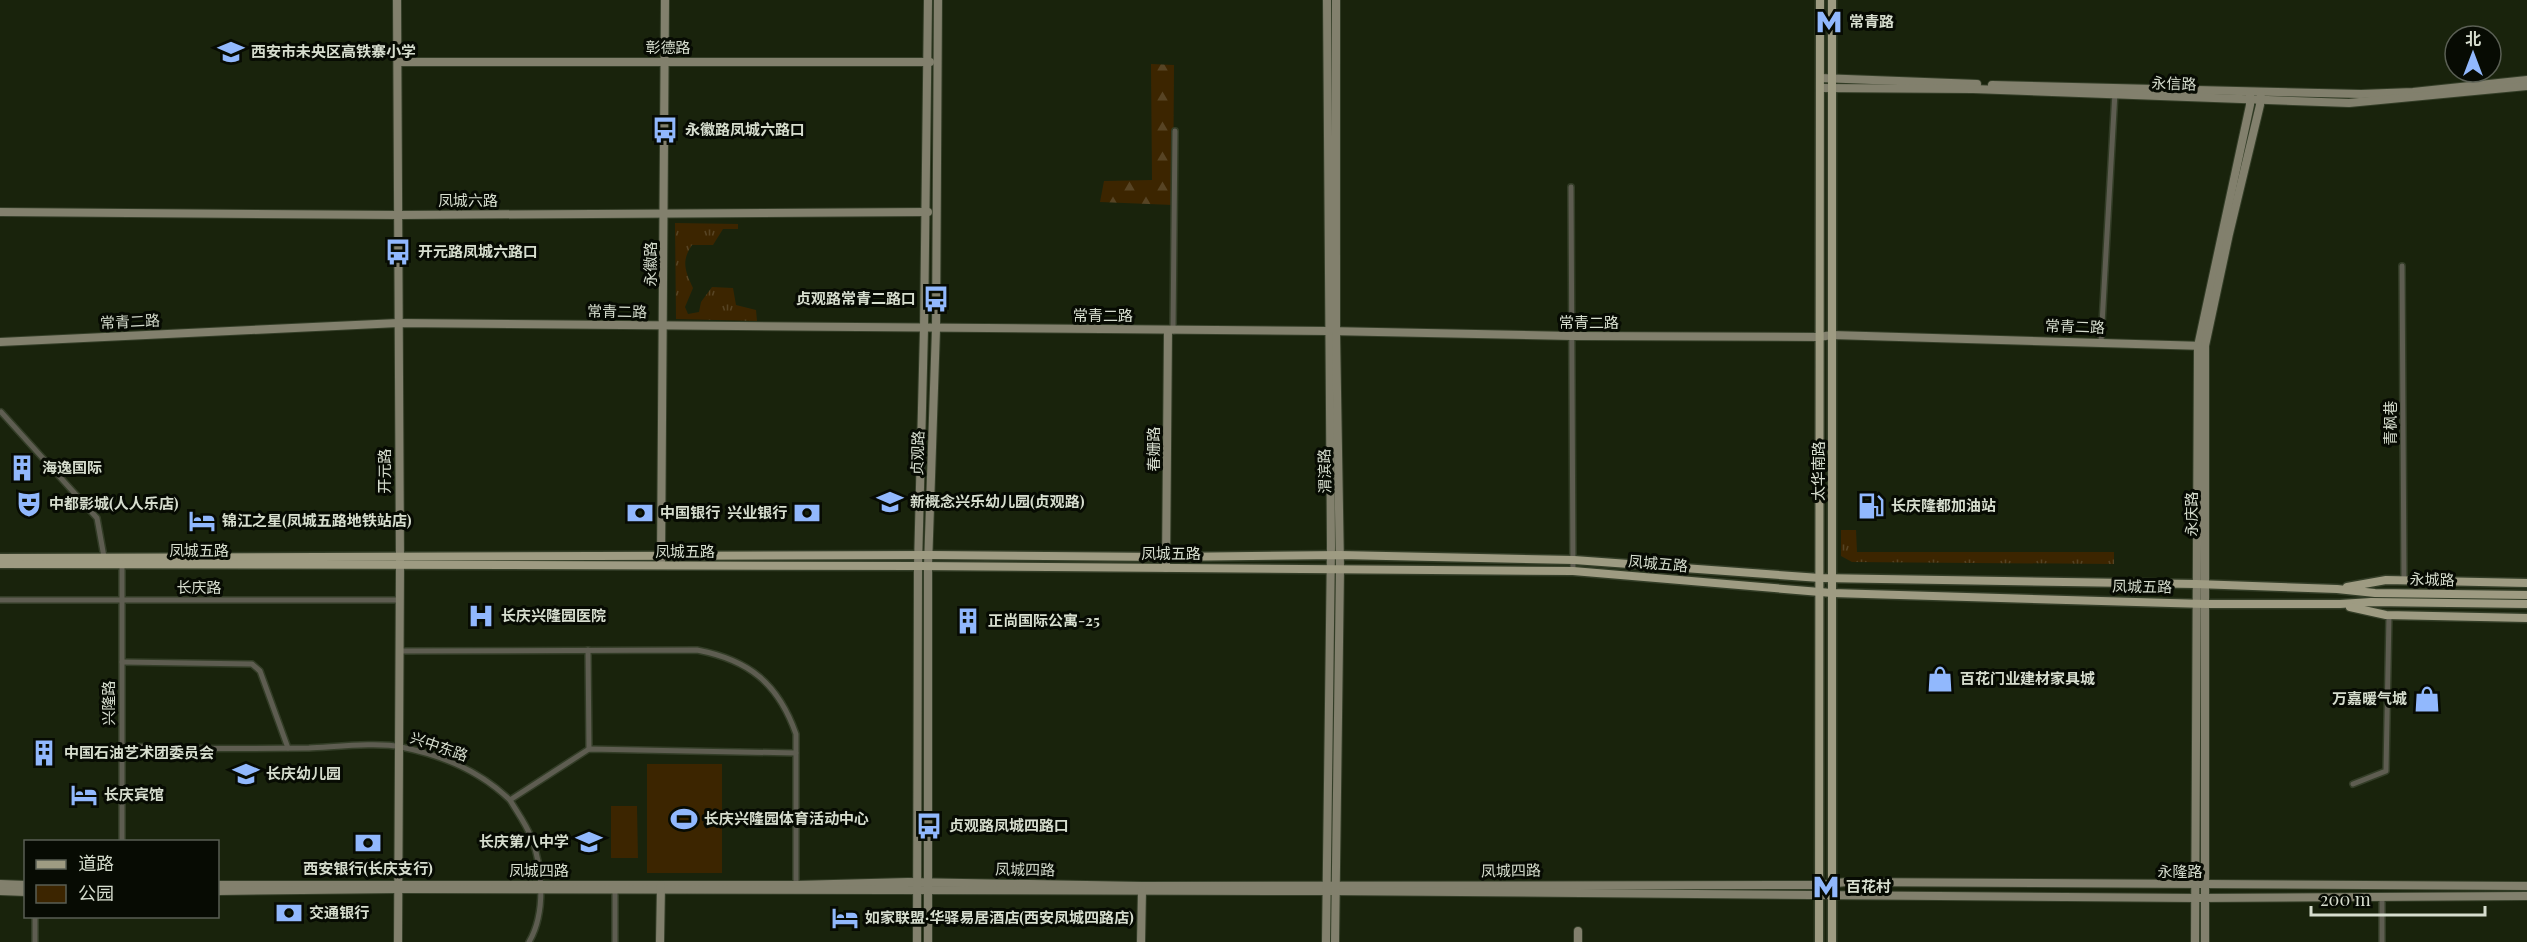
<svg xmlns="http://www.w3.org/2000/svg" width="2527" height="942" font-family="'Playfair Display','Noto Sans SC',serif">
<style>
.grass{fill:url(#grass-tufts)}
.forest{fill:url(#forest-firs)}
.green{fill:#3c2500}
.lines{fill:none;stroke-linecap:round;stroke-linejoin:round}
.street-casing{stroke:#333d27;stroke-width:8}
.secondary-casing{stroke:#333d27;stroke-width:10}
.primary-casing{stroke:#333d27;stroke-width:11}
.street{stroke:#5e5d51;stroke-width:5}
.secondary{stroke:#82806d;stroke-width:8}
.primary{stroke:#9e9b82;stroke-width:8}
.labels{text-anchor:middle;stroke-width:6;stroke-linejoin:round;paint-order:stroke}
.poi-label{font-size:15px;font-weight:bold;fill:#d6ddce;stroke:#070b03;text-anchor:start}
.street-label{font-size:15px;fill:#d6ddce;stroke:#070b03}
</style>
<defs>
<pattern id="grass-tufts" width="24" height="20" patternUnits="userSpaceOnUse" patternTransform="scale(1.5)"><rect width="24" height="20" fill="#3c2500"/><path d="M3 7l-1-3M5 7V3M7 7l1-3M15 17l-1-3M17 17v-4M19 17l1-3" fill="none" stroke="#574424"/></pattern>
<pattern id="forest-firs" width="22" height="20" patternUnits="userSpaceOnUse" patternTransform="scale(1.5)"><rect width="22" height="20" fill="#3c2500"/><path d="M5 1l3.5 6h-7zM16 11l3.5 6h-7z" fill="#574424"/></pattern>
</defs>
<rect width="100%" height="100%" fill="#19230c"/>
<g class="grass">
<path d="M675 223 738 224V229H723L713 245H692C681 261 685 271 693 288L685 307 688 314 699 312 701 302 712 287 733 288 736 305 756 310 757 321 676 319Z"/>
<polygon points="1841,530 1856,530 1857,552 2114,552 2114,564 1852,562 1841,556"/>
</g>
<polygon class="forest" points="1151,64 1174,65 1173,205 1100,202 1104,181 1152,180"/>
<g class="green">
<rect x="647" y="764" width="75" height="109"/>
<polygon points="611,806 637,806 638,858 611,858"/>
</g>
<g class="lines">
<g class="street-casing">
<g id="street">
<polyline points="1571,187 1573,571"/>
<polyline points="2402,266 2404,580"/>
<polyline points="1173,331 1175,131"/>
<polyline points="2101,342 2115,92"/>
<polyline points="1,412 97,518 104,557"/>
<polyline points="0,600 399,600"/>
<polyline points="588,650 589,749"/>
<path d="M399 651 697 650C749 660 778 683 796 734V885"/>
<polyline points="122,662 252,664 260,671 288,748"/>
<path d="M121 746C184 749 246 749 309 748 334 747 378 742 401 747 442 755 480 771 510 800L589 749 796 753"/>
<polyline points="2353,784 2386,771 2389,616"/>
<path d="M510 800C517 812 526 824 531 837 543 867 546 913 529 942"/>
<polyline points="122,842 122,565"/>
<polyline points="2382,897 2382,942"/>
<polyline points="35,916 35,942"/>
<polyline points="615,942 615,891"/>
</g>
</g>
<g class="secondary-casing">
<g id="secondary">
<polyline points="397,0 400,565 398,942"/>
<polyline points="398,62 930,62"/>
<polyline points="1820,78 1977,84"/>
<polyline points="1992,85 2361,94 2413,92 2527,80"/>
<polyline points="1820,88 1973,89 2349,103 2527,86"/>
<polyline points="0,212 399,215 928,212"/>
<polyline points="0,342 398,323 1328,331 1572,336 1819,337 1832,335 2205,346"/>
<polyline points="661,561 665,0"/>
<polyline points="1166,568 1168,330"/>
<polyline points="0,884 26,885"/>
<polyline points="218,885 796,885 908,882 1142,886 1819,885 1846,882 2527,886"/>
<polyline points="0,891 26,892"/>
<polyline points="218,891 398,889 1327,891 2196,898 2527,896"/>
<polyline points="1578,931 1578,942"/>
<polyline points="660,942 661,885"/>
<polyline points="917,942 918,566 924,329 928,0"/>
<polyline points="928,942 928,566 936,329 938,0"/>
<polyline points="1141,942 1142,890"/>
<polyline points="1326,942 1331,546 1327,0"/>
<polyline points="1335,942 1340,568 1336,332 1336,0"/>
<polyline points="2195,942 2198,346 2250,105 2250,92"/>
<polyline points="2205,942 2205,346 2229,234 2260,105 2261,92"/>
</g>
</g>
<g class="primary-casing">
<g id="primary">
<polyline points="0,558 929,555 1167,557 1340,555 1574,560 1820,578 2196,584 2337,589 2375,593 2527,595"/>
<polyline points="0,564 918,566 1573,571 1832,593 2205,604 2340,604 2371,602 2527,604"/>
<polyline points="2347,587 2386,580 2527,583"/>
<polyline points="2350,607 2386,615 2527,618"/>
<polyline points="1819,942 1820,0"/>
<polyline points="1832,942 1832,0"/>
</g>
</g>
<use href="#street" class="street"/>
<use href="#secondary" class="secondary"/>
<use href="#primary" class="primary"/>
</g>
<defs>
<g id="metro-bare" transform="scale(2.07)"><path d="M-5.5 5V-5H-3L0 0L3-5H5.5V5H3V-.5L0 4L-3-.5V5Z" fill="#91b8fd" stroke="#070b03" stroke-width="2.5" paint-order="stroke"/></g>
<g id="school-bare" transform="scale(2.07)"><path d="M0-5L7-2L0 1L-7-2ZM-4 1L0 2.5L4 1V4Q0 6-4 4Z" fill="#91b8fd" stroke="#070b03" stroke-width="2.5" paint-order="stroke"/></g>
<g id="bus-bare" transform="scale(2.07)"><path d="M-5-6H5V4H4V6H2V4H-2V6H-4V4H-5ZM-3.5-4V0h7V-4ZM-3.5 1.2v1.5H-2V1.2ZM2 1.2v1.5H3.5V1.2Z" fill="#91b8fd" stroke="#070b03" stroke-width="2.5" paint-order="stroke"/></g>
<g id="building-bare" transform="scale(2.07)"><path d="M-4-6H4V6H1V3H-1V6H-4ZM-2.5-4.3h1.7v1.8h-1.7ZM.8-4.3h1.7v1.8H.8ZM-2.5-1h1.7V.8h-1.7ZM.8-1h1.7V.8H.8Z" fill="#91b8fd" stroke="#070b03" stroke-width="2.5" paint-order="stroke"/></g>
<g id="theatre-bare" transform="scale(2.07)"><path d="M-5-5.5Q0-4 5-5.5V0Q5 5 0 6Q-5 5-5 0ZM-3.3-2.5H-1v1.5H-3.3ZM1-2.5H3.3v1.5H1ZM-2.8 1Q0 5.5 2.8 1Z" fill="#91b8fd" stroke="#070b03" stroke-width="2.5" paint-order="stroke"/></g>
<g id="fuel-bare" transform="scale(2.07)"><path d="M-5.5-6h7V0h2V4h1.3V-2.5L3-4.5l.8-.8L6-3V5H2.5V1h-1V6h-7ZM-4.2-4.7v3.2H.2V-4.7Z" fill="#91b8fd" stroke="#070b03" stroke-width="2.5" paint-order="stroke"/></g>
<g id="bank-bare" transform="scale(2.07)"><path d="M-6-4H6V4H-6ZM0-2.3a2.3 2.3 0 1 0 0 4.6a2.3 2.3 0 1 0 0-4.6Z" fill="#91b8fd" stroke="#070b03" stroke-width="2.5" paint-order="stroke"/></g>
<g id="hotel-bare" transform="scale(2.07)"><path d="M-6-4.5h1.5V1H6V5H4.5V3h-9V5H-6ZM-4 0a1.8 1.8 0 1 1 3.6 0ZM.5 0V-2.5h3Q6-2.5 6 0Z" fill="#91b8fd" stroke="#070b03" stroke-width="2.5" paint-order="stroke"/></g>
<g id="hospital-bare" transform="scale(2.07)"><path d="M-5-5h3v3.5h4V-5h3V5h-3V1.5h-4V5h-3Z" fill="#91b8fd" stroke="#070b03" stroke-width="2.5" paint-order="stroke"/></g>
<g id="shop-bare" transform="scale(2.07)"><path d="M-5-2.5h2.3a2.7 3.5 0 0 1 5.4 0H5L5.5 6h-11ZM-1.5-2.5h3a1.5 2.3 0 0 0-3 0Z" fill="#91b8fd" stroke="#070b03" stroke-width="2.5" paint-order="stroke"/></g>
<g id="stadium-bare" transform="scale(2.07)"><path d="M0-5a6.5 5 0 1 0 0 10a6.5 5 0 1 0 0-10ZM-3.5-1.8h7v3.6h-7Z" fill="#91b8fd" stroke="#070b03" stroke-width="2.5" paint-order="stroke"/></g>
</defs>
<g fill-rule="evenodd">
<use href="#metro-bare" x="1829" y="22"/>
<use href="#school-bare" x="231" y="52"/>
<use href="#bus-bare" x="665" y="130"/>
<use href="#bus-bare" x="398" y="252"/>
<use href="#bus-bare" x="936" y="299"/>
<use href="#building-bare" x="22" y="468"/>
<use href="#school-bare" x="890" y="502"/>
<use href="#theatre-bare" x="29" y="504"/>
<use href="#fuel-bare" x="1871" y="506"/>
<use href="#bank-bare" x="640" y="513"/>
<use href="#bank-bare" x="807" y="513"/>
<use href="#hotel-bare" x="202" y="521"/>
<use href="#hospital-bare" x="481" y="616"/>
<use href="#building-bare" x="968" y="621"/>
<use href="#shop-bare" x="1940" y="679"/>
<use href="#shop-bare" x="2427" y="699"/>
<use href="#building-bare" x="44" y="753"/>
<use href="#school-bare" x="246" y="774"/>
<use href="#hotel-bare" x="84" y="795"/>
<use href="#stadium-bare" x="684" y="819"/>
<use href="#bus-bare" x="929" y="826"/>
<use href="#school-bare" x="589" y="842"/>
<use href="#bank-bare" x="368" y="843"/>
<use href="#metro-bare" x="1826" y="887"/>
<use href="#bank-bare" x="289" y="913"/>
<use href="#hotel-bare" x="845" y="918"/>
</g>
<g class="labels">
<g class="poi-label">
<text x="1849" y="27">常青路</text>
<text x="251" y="57">西安市未央区高铁寨小学</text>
<text x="685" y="135">永徽路凤城六路口</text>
<text x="418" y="257">开元路凤城六路口</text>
<text x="916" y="304" text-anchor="end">贞观路常青二路口</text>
<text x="42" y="473">海逸国际</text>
<text x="910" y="507">新概念兴乐幼儿园(贞观路)</text>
<text x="49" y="509">中都影城(人人乐店)</text>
<text x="1891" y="511">长庆隆都加油站</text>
<text x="660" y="518">中国银行</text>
<text x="787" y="518" text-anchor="end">兴业银行</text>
<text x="222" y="526">锦江之星(凤城五路地铁站店)</text>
<text x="501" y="621">长庆兴隆园医院</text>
<text x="988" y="626">正尚国际公寓-25</text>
<text x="1960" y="684">百花门业建材家具城</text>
<text x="2407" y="704" text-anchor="end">万嘉暖气城</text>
<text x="64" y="758">中国石油艺术团委员会</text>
<text x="266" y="779">长庆幼儿园</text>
<text x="104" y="800">长庆宾馆</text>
<text x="704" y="824">长庆兴隆园体育活动中心</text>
<text x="949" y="831">贞观路凤城四路口</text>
<text x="569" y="847" text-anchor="end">长庆第八中学</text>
<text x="368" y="874" text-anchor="middle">西安银行(长庆支行)</text>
<text x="1846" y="892">百花村</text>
<text x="309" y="918">交通银行</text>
<text x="865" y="923">如家联盟·华驿易居酒店(西安凤城四路店)</text>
</g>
<g class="street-label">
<text x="668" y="53">彰德路</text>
<text transform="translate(2174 84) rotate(2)" y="5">永信路</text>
<text x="468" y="206">凤城六路</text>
<text transform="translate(651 264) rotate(-90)" y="5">永徽路</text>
<text transform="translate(617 312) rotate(1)" y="5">常青二路</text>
<text x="1103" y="321">常青二路</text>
<text transform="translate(130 322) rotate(-3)" y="5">常青二路</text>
<text x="1589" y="328">常青二路</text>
<text transform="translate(2075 327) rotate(2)" y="5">常青二路</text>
<text transform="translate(2391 423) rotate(-90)" y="5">青枫巷</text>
<text transform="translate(1154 449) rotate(-90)" y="5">春姗路</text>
<text transform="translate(918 453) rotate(-88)" y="5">贞观路</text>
<text transform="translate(385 471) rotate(-90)" y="5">开元路</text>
<text transform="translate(1325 471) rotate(-91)" y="5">渭滨路</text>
<text transform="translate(1819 471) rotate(-90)" y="5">太华南路</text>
<text transform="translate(2192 514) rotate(-90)" y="5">永庆路</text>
<text x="199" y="556">凤城五路</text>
<text x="685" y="557">凤城五路</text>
<text x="1171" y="559">凤城五路</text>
<text transform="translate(1658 564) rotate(5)" y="5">凤城五路</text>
<text transform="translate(2432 580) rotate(1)" y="5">永城路</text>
<text transform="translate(2142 587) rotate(1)" y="5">凤城五路</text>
<text x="199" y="593">长庆路</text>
<text transform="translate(109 703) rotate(-90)" y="5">兴隆路</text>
<text transform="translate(439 747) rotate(19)" y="5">兴中东路</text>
<text transform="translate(1025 870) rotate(1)" y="5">凤城四路</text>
<text x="539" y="876">凤城四路</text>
<text transform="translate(1511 871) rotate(-1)" y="5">凤城四路</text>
<text x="2180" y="877">永隆路</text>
</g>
</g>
<rect x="24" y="840" width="195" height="78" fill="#070b03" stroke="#5a5f54" stroke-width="1.5"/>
<rect x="36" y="860" width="30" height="9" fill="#9e9b82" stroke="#5a5f54" stroke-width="1.5"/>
<text x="78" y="870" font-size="18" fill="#d6ddce">道路</text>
<rect x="36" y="885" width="30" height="18" fill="#3c2500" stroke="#5a5f54" stroke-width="1.5"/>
<text x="78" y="900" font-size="18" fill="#d6ddce">公园</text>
<g transform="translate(2473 54)"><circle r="28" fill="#070b03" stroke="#5a5f54" stroke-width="1.5"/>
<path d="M0-4.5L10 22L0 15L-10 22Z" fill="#91b8fd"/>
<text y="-9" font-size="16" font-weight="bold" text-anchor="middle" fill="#d6ddce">北</text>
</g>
<path d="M2311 906v9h174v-9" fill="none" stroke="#d6ddce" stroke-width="3"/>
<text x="2320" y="906" font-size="18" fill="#d6ddce" stroke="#070b03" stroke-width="4.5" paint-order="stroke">200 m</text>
</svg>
